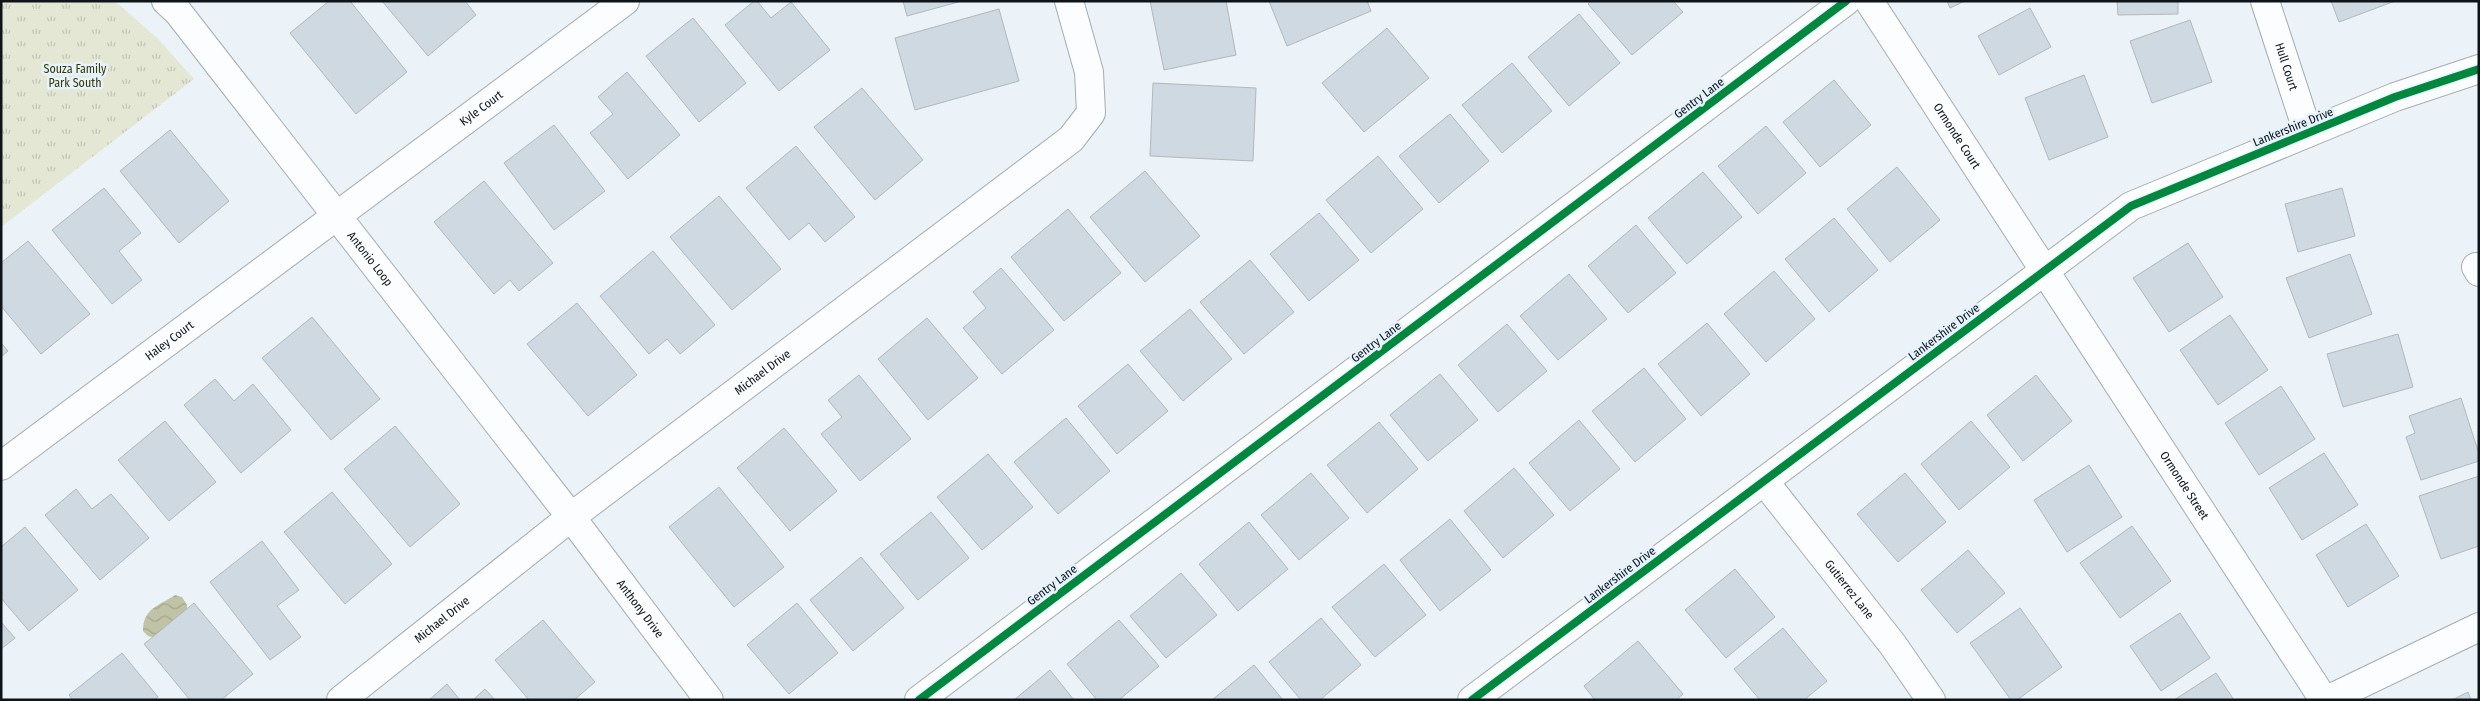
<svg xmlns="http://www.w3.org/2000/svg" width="2480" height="701" font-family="'Fira Sans Condensed',sans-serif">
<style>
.park{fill:url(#park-tufts)}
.water{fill:url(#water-waves)}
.building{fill:#ced9e2;stroke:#b1b8be}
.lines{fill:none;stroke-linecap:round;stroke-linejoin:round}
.minor-casing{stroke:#a5acb2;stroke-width:30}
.minor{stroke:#fcfdfe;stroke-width:28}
.cycleway-casing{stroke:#e6f3fd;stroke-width:11}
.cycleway{stroke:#00873e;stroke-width:8}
.labels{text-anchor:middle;stroke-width:5;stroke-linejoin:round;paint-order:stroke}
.street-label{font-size:12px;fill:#0d141a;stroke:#e6f3fd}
.park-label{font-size:12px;fill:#383700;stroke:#e6f3fd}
</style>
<defs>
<pattern id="park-tufts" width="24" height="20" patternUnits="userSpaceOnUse" patternTransform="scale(1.25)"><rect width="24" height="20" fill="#e4e7d4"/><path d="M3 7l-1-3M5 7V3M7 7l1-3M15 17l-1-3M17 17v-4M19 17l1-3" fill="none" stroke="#c2c5b5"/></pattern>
<pattern id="water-waves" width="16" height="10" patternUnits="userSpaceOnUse" patternTransform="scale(1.25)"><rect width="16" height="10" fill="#c0c3a5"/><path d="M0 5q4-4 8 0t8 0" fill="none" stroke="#a4a78d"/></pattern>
</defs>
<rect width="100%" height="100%" fill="#ebf2f8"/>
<polygon class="park" points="1,1 115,1 158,39 194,79 1,227"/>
<path class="water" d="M175 595 182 597 187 605V614L156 638 148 636 143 631C143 608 159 606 175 595Z"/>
<g class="building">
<polygon points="329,1 350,1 407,72 356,114 290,33"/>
<polygon points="382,1 465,1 476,15 428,56"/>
<polygon points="754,1 757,1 771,18 791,2 830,50 779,91 725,25"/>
<polygon points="903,1 962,1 907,16"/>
<polygon points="1150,1 1226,1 1236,55 1164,70"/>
<polygon points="1269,1 1367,1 1371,11 1287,46"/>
<polygon points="1591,1 1673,1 1683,12 1632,55 1588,4"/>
<polygon points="1947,1 1965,1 1950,8"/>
<polygon points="2117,1 2178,1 2178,14 2118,15"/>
<polygon points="2331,1 2395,1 2339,22"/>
<polygon points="2030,8 2051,47 1999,75 1978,36"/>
<polygon points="999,9 1019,81 915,110 895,38"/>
<polygon points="1579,14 1620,63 1569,106 1528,57"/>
<polygon points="693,18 746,83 699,122 646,56"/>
<polygon points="2190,20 2212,82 2152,103 2130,41"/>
<polygon points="1387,28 1429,78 1364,132 1322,83"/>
<polygon points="1512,63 1552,111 1502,153 1462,105"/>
<polygon points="627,72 680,135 628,179 590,133 613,114 598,97"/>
<polygon points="2084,75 2108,137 2049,160 2025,98"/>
<polygon points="1834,80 1871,125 1820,167 1783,122"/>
<polygon points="1153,83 1256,88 1253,161 1150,156"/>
<polygon points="862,88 923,160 875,200 814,127"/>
<polygon points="1450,114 1489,161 1439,203 1399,156"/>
<polygon points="554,125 605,191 554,230 504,163"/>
<polygon points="1766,126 1806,173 1758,214 1718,166"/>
<polygon points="170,130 229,201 179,243 120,171"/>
<polygon points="796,146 855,217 825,242 809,223 789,240 746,188"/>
<polygon points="1378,156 1423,209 1371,253 1326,200"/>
<polygon points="1897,167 1940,220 1890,262 1847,209"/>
<polygon points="1145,171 1200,236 1145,282 1090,217"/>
<polygon points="1703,172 1742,217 1687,264 1648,218"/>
<polygon points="484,181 553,263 519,291 510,280 494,294 434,222"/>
<polygon points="104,188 141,233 119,251 142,280 112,304 52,230"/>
<polygon points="2342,188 2355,236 2298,252 2285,204"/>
<polygon points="719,196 781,269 732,310 670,237"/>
<polygon points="1068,209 1121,273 1064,321 1011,257"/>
<polygon points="1319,213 1359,260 1309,301 1270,254"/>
<polygon points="1834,218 1878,270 1829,312 1785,259"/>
<polygon points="1636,225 1676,273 1628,313 1588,266"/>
<polygon points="28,241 90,314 41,354 1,306 1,263"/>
<polygon points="2188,243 2223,297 2169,332 2133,278"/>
<polygon points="653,251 715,325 680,354 667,339 649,354 600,296"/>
<polygon points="2350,254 2372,314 2309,338 2286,278"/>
<polygon points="1250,260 1294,312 1244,354 1200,302"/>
<polygon points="1001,268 1054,330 1002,374 963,328 986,308 973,292"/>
<polygon points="1774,271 1815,319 1766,362 1724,314"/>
<polygon points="1569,274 1607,319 1558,360 1520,316"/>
<polygon points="577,303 637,375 588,416 527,344"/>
<polygon points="1190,309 1232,359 1183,401 1140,351"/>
<polygon points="2230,315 2268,370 2218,405 2180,350"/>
<polygon points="312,317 380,399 331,440 262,358"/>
<polygon points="927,318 978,378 928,420 878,359"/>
<polygon points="1707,323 1750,374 1701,416 1658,364"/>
<polygon points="1507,324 1547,371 1498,412 1458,365"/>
<polygon points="2398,334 2413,387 2343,407 2327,354"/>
<polygon points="1,343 8,351 1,357"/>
<polygon points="1128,364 1168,411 1117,454 1078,406"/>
<polygon points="1644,368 1686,419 1635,462 1592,411"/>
<polygon points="1440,374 1478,420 1428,461 1390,415"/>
<polygon points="859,375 911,439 860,481 821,434 842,417 828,400"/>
<polygon points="2036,375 2072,421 2023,461 1987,415"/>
<polygon points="215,379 234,401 253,384 291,430 241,473 184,405"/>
<polygon points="2281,386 2315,439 2259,475 2225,423"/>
<polygon points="2461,398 2479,454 2479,461 2421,480 2406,437 2415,433 2409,416"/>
<polygon points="1066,418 1110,471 1058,514 1014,462"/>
<polygon points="1579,420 1620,469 1570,511 1529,463"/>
<polygon points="165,421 216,482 169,521 118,460"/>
<polygon points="1971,421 2010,467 1959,510 1921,464"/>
<polygon points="1379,422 1418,469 1367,513 1327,465"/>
<polygon points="395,426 460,504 410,547 344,469"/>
<polygon points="784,428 837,491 790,531 737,468"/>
<polygon points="2324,453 2358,505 2302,540 2269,488"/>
<polygon points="988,454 1033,507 982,550 937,497"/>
<polygon points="2089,465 2122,517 2067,552 2034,500"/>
<polygon points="1514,468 1554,515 1503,558 1464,511"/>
<polygon points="1311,473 1349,518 1299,560 1261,515"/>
<polygon points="1905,473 1946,522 1898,562 1857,514"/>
<polygon points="2479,476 2479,546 2441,559 2419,496"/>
<polygon points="719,487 784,567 734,607 669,527"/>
<polygon points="76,489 92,509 111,494 149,538 100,580 45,515"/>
<polygon points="332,492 392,564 345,604 284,532"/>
<polygon points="931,512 969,558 918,600 880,554"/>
<polygon points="1450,519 1491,570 1440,611 1400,560"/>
<polygon points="1249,522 1288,569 1238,611 1199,564"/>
<polygon points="2366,524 2399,576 2348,607 2316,555"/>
<polygon points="2132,526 2171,581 2120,618 2080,563"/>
<polygon points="25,527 78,590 29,631 1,598 1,547"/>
<polygon points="262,541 299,590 277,606 301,637 270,660 210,582"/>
<polygon points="1968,550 2005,593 1957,633 1921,590"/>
<polygon points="861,557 904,608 853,651 810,600"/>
<polygon points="1384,564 1426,615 1375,657 1332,607"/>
<polygon points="1735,569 1775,617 1726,658 1685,610"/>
<polygon points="1181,573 1217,615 1166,658 1130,616"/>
<polygon points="194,603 253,674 221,700 190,700 144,644"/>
<polygon points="797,603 838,653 789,694 747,645"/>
<polygon points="2020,608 2062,667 2017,700 2011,700 1970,643"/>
<polygon points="2180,613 2210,658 2161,691 2130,646"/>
<polygon points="1321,618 1361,665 1320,700 1301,700 1269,662"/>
<polygon points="543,620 595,682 574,700 529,700 495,660"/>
<polygon points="1119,620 1159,666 1119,700 1097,700 1067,664"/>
<polygon points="1,622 15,638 1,649"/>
<polygon points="1783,628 1827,681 1804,700 1760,700 1734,669"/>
<polygon points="1638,641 1683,694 1676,700 1595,700 1584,686"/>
<polygon points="122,653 158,697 155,700 73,700 69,695"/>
<polygon points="1254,665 1283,700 1212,700"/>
<polygon points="1050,670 1074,700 1014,700"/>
<polygon points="2216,673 2234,700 2174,700"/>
<polygon points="447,684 460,700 429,700"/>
<polygon points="485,689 495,700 473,700"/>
<polygon points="2468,692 2471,700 2452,700"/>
</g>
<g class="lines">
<g class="minor-casing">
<g id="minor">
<path id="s1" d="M166 1 178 12 571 517 709 700"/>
<path id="s2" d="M1869 1 2324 700"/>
<path id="s3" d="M2265 1 2308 133"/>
<polyline points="2476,267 2479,272"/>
<path id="s4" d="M1 466 625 1"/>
<path id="s5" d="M1764 481 1893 645 1931 700"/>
<path id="s6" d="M341 700 571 517 1071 139 1091 113 1089 72 1069 1"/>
<polyline points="919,700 1846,1"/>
<polyline points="1472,700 2131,206 2395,97 2479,69"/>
<polyline points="2327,700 2479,627"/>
</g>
</g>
<use href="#minor" class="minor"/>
<g class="cycleway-casing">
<g id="cycleway">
<polyline points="919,700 1846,1"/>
<polyline points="1472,700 2131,206 2395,97 2479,69"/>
</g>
</g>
<use href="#cycleway" class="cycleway"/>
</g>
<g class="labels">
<g class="street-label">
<text dy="4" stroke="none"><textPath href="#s3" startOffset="69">Hull Court</textPath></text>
<text transform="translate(1699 98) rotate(-37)" y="4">Gentry Lane</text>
<text dy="4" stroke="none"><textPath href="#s4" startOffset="599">Kyle Court</textPath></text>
<text transform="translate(2293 127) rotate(-22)" y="4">Lankershire Drive</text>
<text dy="4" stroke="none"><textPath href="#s2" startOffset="161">Ormonde Court</textPath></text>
<text dy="4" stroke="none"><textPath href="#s1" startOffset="329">Antonio Loop</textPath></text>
<text transform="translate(1944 332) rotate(-37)" y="4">Lankershire Drive</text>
<text dy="4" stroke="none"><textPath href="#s4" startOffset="210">Haley Court</textPath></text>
<text transform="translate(1376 342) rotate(-37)" y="4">Gentry Lane</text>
<text dy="4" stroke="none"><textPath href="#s6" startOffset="534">Michael Drive</textPath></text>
<text dy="4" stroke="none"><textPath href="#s2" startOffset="578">Ormonde Street</textPath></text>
<text transform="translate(1620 575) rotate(-37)" y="4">Lankershire Drive</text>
<text transform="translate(1052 585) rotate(-37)" y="4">Gentry Lane</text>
<text dy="4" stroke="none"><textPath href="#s5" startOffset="138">Gutierrez Lane</textPath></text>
<text dy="4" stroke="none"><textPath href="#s1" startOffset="771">Anthony Drive</textPath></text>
<text dy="4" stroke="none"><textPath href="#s6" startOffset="129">Michael Drive</textPath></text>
</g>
<g class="park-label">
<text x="75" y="73">Souza Family<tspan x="75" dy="14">Park South</tspan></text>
</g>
</g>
<rect width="2480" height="701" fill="none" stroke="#0d141a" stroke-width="5"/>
</svg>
